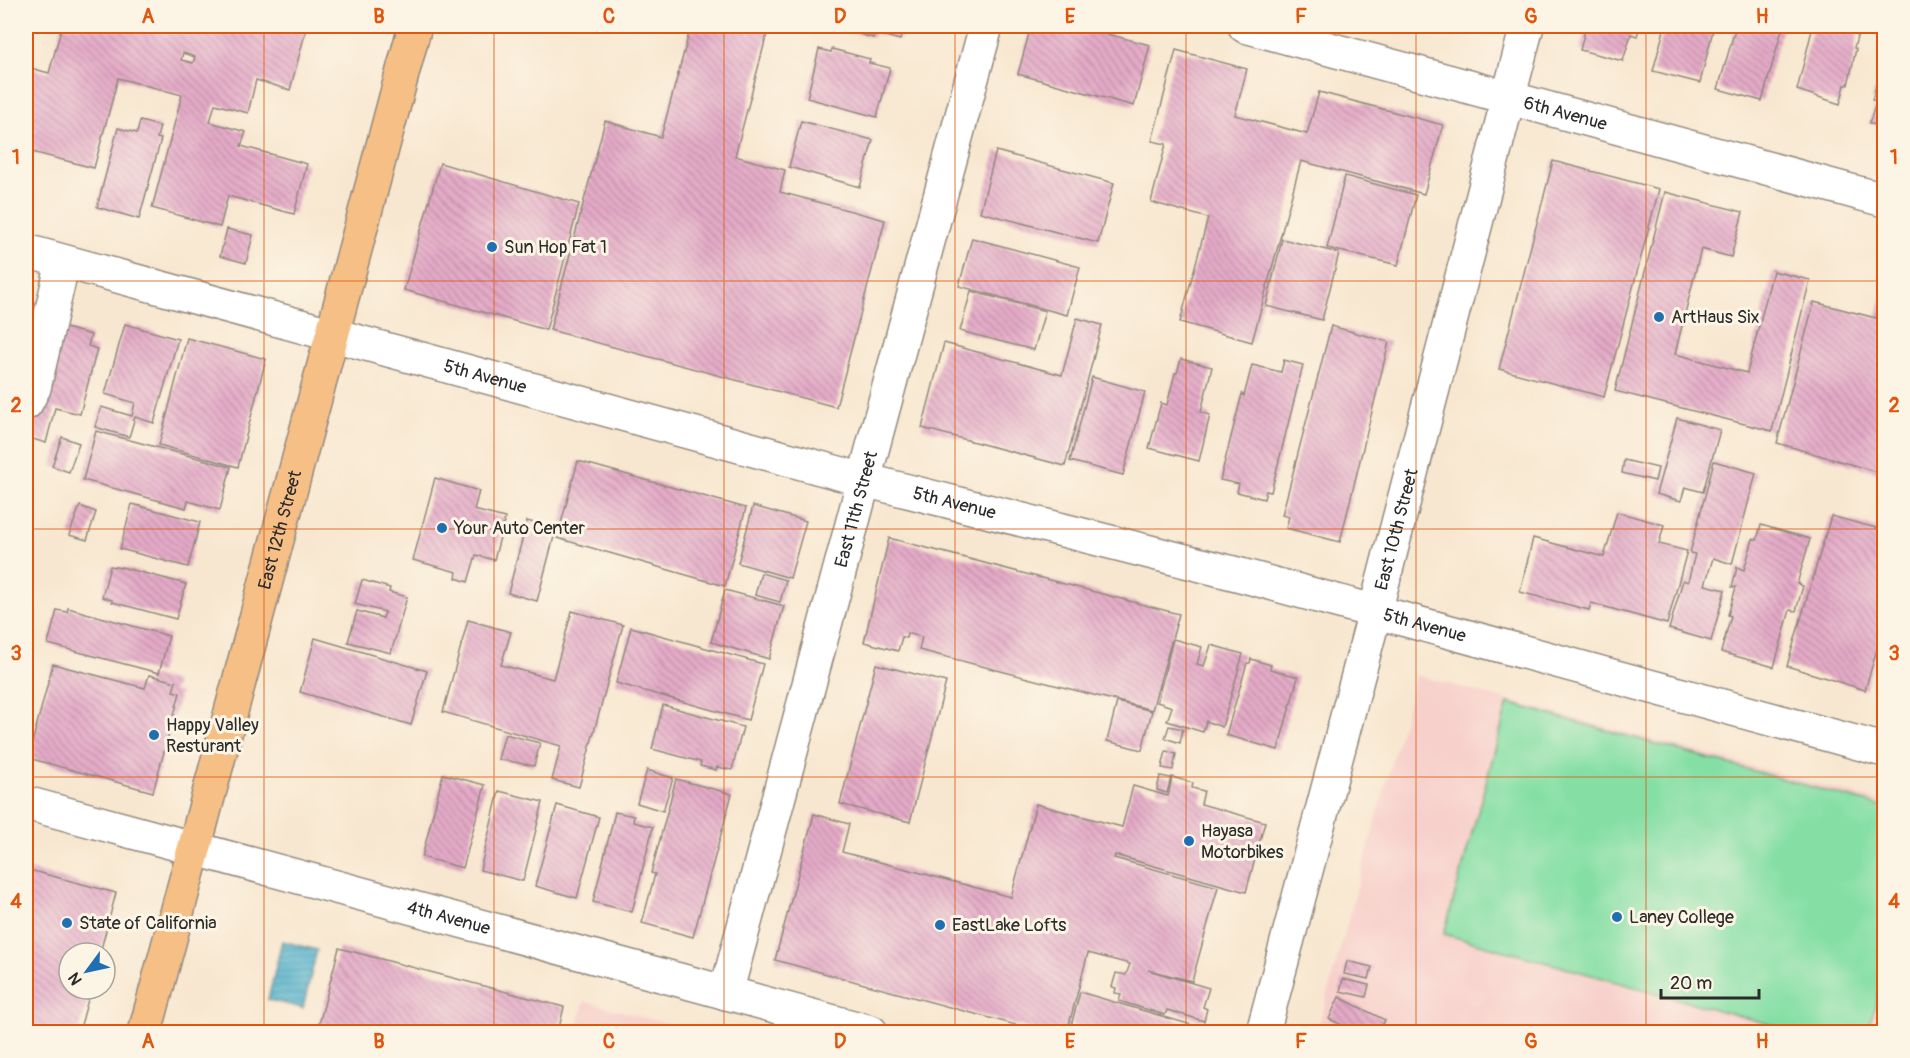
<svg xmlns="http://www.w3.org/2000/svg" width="1910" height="1058" font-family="Pangolin,sans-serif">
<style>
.built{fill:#f7d0cb}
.green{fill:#85dfa5;stroke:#588568;stroke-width:1.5}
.water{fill:url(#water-rules);stroke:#3e6e7c;stroke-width:1.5}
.building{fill:url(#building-back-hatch);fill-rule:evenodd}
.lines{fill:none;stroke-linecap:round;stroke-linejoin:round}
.minor-casing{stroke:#92897e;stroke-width:36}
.major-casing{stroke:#92897e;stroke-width:36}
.path{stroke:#92897e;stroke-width:4;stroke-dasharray:1.5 4.5;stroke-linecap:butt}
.minor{stroke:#fff;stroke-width:33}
.major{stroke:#f5bf86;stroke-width:33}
.grid{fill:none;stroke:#df570e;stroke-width:1.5;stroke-opacity:0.55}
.poi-dot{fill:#1f6fb2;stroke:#fcf5e5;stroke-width:2}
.labels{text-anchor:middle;stroke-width:6;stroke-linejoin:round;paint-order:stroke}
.street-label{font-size:18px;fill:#2b2b2b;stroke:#fcf5e5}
.poi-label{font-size:18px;fill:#2b2b2b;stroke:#fcf5e5;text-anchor:start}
.neatline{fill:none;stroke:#df570e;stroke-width:2}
.grid-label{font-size:20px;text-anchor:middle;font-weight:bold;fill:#df570e}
</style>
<defs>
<pattern id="water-rules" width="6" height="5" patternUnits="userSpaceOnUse" patternTransform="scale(1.5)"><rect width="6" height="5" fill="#50b1ce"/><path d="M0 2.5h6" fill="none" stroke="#4390a7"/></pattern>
<pattern id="building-back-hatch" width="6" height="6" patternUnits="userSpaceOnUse" patternTransform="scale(1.5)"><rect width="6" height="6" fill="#e5abc8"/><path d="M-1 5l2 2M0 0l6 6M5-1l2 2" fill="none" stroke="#ba8ba3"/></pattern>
</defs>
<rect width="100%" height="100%" fill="#fcf5e5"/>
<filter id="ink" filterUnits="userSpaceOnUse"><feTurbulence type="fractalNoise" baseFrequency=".0167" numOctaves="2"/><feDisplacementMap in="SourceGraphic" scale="12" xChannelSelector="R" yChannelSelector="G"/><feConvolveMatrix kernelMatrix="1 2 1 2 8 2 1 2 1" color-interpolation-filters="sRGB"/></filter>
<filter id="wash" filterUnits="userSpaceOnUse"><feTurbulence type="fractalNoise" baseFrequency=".008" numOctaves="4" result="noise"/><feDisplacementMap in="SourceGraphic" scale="24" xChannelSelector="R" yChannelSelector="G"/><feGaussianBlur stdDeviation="1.35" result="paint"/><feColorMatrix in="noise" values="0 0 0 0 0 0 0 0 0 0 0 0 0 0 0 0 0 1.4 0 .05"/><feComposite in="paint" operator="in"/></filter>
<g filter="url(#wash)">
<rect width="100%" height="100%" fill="#f8e7d0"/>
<g class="built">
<polygon points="1416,675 1884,802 1884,1032 1317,1032"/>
<polygon points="584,1001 699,1032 576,1032"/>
</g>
<polygon class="green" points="1508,703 1884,807 1884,973 1868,1032 1797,1032 1444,934"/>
<polygon class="water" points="282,941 317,950 303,1008 268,1000"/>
<g id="blocks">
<g class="building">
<path d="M62 26H307L290 90 256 80 248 113 215 104 210 122 246 132 241 146 307 164 294 214 228 196 220 227 152 208 182 95 118 78 94 168 28 151 35 127 26 124 27 67 49 73ZM183 53 195 57 193 63 181 60Z"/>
<polygon points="691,26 769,26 735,156 785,170 780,192 885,220 836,407 550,330 605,121 661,137"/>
<polygon points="849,26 903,26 900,40 874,33 873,38 848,31"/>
<polygon points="1031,26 1076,26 1150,45 1134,106 1018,74"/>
<polygon points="1586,26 1640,26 1637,36 1631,34 1623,61 1580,50"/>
<polygon points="1665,26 1714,26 1700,83 1653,71"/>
<polygon points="1736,26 1783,26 1762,101 1718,89"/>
<polygon points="1813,26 1860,26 1854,48 1856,49 1848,85 1845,85 1840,104 1797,90"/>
<polygon points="819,49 831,52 832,49 870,59 869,63 890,68 877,117 807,98"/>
<polygon points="1176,50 1247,69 1235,115 1307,134 1319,92 1443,125 1424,194 1301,161 1252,342 1180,322 1208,218 1151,202 1166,144 1152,141"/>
<polygon points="1881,69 1884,71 1884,128 1869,123 1877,101 1872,100"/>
<polygon points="140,121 160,126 157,138 161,139 139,219 97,207 118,128 137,133"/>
<polygon points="801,121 873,140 860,187 789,167"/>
<polygon points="996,151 1114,183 1098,243 980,212"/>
<polygon points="1553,161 1659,189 1604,397 1499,369"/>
<polygon points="440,163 579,204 546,330 404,290"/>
<polygon points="1345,176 1416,195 1398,265 1327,248"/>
<polygon points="1665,192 1743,212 1731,257 1701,249 1675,354 1747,373 1773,271 1810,280 1772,431 1615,391"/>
<polygon points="227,229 253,235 246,263 220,256"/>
<polygon points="972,238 1080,267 1067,315 959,286"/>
<polygon points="1282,239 1339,253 1322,320 1266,306"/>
<polygon points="971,291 1045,311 1034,350 960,331"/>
<polygon points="1884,291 1884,474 1777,443 1814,302 1876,318"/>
<polygon points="26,316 31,318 29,326 45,330 26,373"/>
<polygon points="1077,318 1102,325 1065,466 922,428 944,343 1062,375"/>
<polygon points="125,324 178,339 154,423 135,417 129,437 95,427 101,407 132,416 135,403 105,394"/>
<polygon points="59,326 91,335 88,346 97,349 80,414 55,408 46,443 26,437 26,429 34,398"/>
<polygon points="1331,326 1389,342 1340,542 1286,528 1289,517 1282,515"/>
<polygon points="187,338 266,359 238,467 159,445"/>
<polygon points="1181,359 1212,367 1201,412 1210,415 1199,461 1149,448 1161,403 1167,405 1175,373 1177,373"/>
<polygon points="1284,360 1303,365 1271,492 1266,491 1264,499 1237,492 1239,484 1220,480 1242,394 1244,396 1252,365 1281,372"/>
<polygon points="1092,377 1145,392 1123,475 1070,461"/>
<polygon points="1677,418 1720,430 1703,492 1685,487 1681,501 1656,494"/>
<polygon points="96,431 231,467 220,510 188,501 186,508 83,480"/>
<polygon points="62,437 79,443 69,472 52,466"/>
<polygon points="1624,460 1658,468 1655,481 1622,473"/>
<polygon points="578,461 746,508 725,586 557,538"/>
<polygon points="1714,461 1756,473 1732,564 1713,558 1705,585 1725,590 1711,641 1669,629 1683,580 1688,582 1695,554 1690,553"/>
<polygon points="435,478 479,491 474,510 505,518 494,560 476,555 468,582 456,578 457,572 413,560"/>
<polygon points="132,504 200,522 188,567 120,549"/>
<polygon points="80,506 96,512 87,540 69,535"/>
<polygon points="753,506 806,521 790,578 738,563"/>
<polygon points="1617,512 1664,525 1659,544 1687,551 1667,624 1591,603 1589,610 1520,592 1533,538 1604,557"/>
<polygon points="1831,516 1884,530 1884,626 1865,690 1787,666"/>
<polygon points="527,521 556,529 537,601 508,593"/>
<polygon points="1761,525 1810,539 1797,584 1803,586 1796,611 1790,610 1774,667 1721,652 1731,616 1728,615 1736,587 1732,587 1737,567 1744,570 1753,539 1757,540"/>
<polygon points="889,538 1179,614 1152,710 919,650 922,637 907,633 906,638 902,637 898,651 864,642"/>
<polygon points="110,566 121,568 121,567 186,584 176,619 112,602 112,600 102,597"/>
<polygon points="761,573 786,580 780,602 755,595"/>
<polygon points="362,580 390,588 389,592 407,597 391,653 348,642 357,611 383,618 385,612 355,604"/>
<polygon points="725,590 784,606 769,659 711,642"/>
<polygon points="68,608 169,636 159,673 48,644 57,610 67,612"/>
<polygon points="572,611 623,625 579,787 552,780 561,746 443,712 468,620 511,632 501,665 553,679"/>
<polygon points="631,627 763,664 748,720 616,683"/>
<polygon points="26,630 32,632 26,653"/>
<polygon points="315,638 427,671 411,725 300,692"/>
<polygon points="1173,639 1202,647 1197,664 1204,666 1211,645 1243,654 1222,727 1206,721 1203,732 1167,721 1172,707 1157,702"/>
<polygon points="1251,659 1271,665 1270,669 1298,677 1278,750 1226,735 1247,663 1250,663"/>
<polygon points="53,664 145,688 149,675 176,682 173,691 180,693 153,792 28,758"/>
<polygon points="876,664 946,682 910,822 840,804"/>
<polygon points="1117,702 1152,711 1142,750 1107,741"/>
<polygon points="663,705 743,727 732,770 717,767 716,770 700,766 701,762 652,749"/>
<polygon points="1169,726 1183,729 1180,743 1165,738"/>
<polygon points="505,734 540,743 534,766 498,759"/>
<polygon points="1166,751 1176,754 1173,770 1162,768"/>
<polygon points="647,770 673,778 663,811 637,803"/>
<polygon points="443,774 485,785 463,868 422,857"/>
<polygon points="1160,776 1171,778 1167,793 1157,790"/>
<polygon points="1172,777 1193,783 1192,788 1204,791 1201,804 1265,822 1246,892 1115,855 1114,858 1218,887 1192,981 1148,970 1209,988 1203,1007 1207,1009 1204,1021 1167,1010 1165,1015 1119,1001 1121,994 1115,993 1116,988 1112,987 1116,973 1126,975 1130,964 1088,953 1067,1032 1042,1032 775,960 814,814 849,824 842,852 1011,897 1036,804 1122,827 1133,786 1168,796"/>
<polygon points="676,779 732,794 693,937 642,923 655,874 651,873"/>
<polygon points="499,791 543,802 523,881 480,870"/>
<polygon points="557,805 599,817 577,898 535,886"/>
<polygon points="615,812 634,816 633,822 653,827 632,912 593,902"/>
<polygon points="26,869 116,893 100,953 69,953 69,989 91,989 79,1032 26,1032"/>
<polygon points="339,948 564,1007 558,1032 317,1032"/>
<polygon points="1347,961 1372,967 1369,979 1344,974"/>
<polygon points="1343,979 1369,985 1366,997 1340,991"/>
<polygon points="1080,992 1202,1028 1200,1032 1108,1032 1098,1029 1097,1032 1094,1032 1071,1026"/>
<polygon points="1339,997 1385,1020 1379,1032 1357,1032 1329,1019"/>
</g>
</g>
</g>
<g filter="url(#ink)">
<use href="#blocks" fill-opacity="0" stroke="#92897e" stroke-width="1.5"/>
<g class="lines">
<g class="minor-casing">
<g id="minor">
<path id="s1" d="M1245 26 1884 200"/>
<path id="s2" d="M26 251 864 480 1237 574 1884 750"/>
<polyline points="26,403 34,388 63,262"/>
<path id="s3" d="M26 803 871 1032"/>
<path id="s4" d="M726 993 986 26"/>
<path id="s5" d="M1263 1032 1375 612 1527 26"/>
</g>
</g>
<g class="major-casing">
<g id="major">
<path id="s6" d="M145 1032 415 26"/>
</g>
</g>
<polyline class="path" points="1876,1032 1884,999"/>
<use href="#minor" class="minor"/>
<use href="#major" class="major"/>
</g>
</g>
<path class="grid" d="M264 26V1032M494 26V1032M724 26V1032M955 26V1032M1186 26V1032M1416 26V1032M1646 26V1032M26 281H1884M26 529H1884M26 777H1884"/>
<g class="poi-dot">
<circle cx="492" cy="247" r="6"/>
<circle cx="1659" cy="317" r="6"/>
<circle cx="442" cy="528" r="6"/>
<circle cx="154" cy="735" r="6"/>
<circle cx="1189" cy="841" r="6"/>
<circle cx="1617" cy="917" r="6"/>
<circle cx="67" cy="923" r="6"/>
<circle cx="940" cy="925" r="6"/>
</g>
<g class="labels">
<g class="street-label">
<text dy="6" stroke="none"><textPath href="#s1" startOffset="332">6th Avenue</textPath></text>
<text dy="6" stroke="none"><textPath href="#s2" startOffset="476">5th Avenue</textPath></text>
<text dy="6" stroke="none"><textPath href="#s2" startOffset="962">5th Avenue</textPath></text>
<text dy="6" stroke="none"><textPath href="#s4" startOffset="501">East 11th Street</textPath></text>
<text dy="6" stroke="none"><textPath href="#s6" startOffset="520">East 12th Street</textPath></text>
<text dy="6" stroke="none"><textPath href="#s5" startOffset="520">East 10th Street</textPath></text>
<text dy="6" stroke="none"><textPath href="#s2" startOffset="1448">5th Avenue</textPath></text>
<text dy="6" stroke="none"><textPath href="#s3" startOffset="438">4th Avenue</textPath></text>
</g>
<g class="poi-label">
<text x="504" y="253">Sun Hop Fat 1</text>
<text x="1671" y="323">ArtHaus Six</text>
<text x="454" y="534">Your Auto Center</text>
<text x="166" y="731">Happy Valley<tspan x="166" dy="21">Resturant</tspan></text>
<text x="1201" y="837">Hayasa<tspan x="1201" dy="21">Motorbikes</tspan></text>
<text x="1629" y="923">Laney College</text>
<text x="79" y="929">State of California</text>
<text x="952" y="931">EastLake Lofts</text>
</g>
</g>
<rect width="1910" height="1058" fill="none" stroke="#fcf5e5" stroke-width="66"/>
<g transform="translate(87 971) rotate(237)"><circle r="28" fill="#fcf5e5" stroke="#a8a49b" stroke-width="1.5"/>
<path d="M0-4.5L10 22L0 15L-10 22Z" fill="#1f6fb2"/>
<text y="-9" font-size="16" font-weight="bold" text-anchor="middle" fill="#2b2b2b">N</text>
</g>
<path d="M1661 989v9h98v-9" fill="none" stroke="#2b2b2b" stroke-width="3"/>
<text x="1670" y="989" font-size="18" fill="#2b2b2b" stroke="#fcf5e5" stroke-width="4.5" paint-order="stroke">20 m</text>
<rect x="33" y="33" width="1844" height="992" class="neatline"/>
<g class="grid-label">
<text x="148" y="23">A</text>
<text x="379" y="23">B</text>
<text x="609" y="23">C</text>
<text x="840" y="23">D</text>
<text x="1070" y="23">E</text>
<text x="1301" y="23">F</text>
<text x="1531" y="23">G</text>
<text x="1762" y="23">H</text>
<text x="16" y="164">1</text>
<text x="1894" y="164">1</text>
<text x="16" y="412">2</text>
<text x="1894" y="412">2</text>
<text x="16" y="660">3</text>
<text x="1894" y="660">3</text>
<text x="16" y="908">4</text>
<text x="1894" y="908">4</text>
<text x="148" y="1048">A</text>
<text x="379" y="1048">B</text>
<text x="609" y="1048">C</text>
<text x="840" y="1048">D</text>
<text x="1070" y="1048">E</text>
<text x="1301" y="1048">F</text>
<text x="1531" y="1048">G</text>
<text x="1762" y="1048">H</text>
</g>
</svg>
